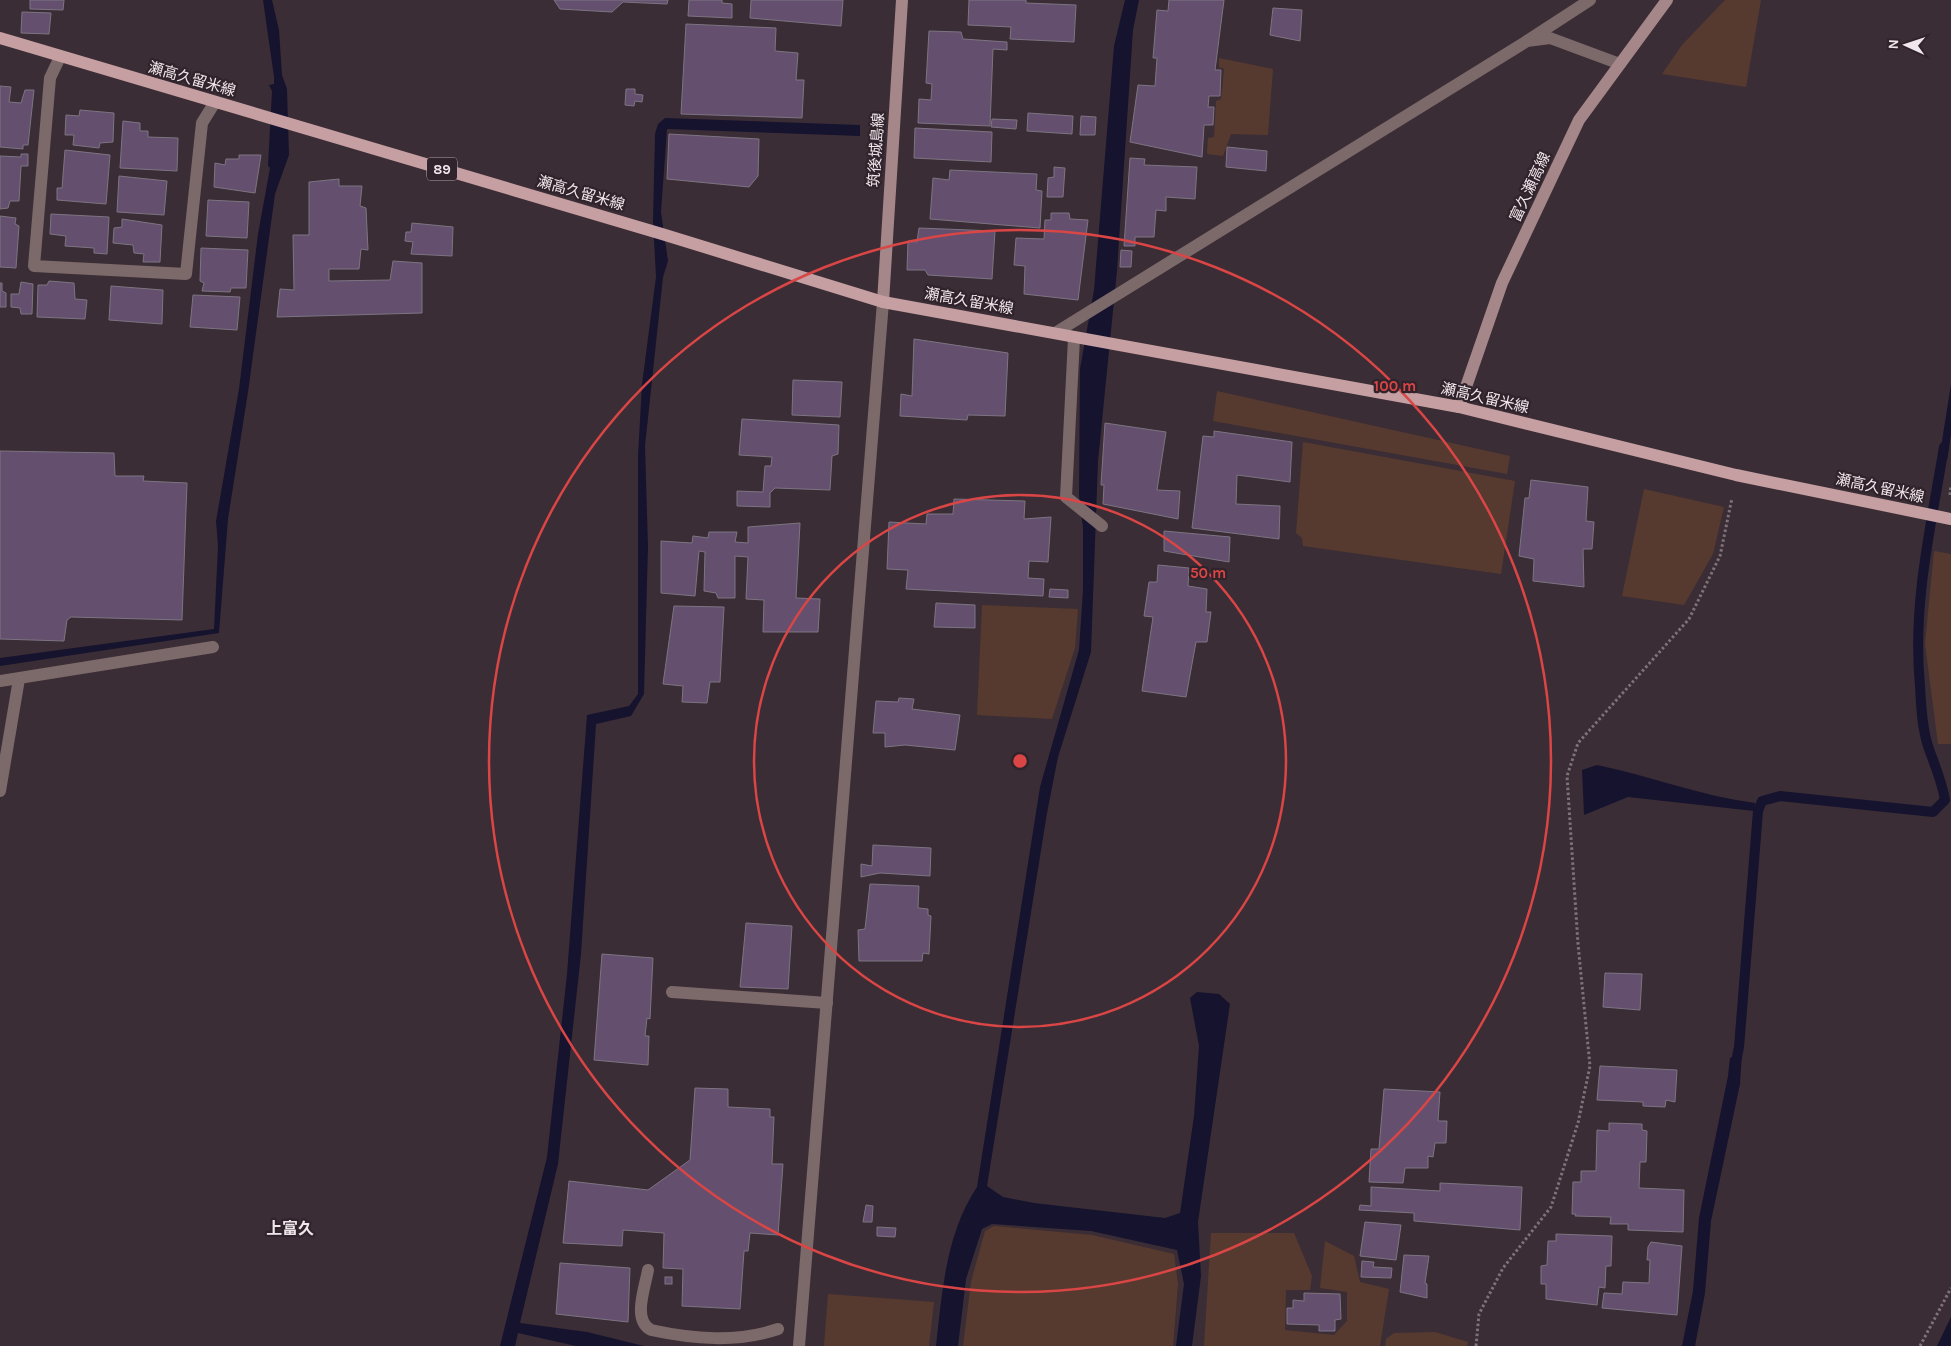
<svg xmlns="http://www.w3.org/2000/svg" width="1951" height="1346" font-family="Karla,'Noto Sans JP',sans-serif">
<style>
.green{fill:#573a2f}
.water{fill:#16132f}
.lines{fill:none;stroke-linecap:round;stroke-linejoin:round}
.stream{stroke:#16132f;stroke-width:10}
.building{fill:#64506e;stroke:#7d7482}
.path{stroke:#7f7379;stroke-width:3;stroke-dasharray:2.5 2.5;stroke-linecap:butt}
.service{stroke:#7c696a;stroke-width:12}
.minor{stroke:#7c696a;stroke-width:12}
.tertiary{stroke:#7c696a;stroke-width:12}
.secondary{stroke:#a5878a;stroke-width:12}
.primary{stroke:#c59fa2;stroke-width:12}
.ring{fill:none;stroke:#da4545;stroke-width:2.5}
.labels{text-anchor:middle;stroke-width:4.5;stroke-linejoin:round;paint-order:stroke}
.shield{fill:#31232b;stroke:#b7acb2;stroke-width:1}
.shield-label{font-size:14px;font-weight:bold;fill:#f0e7ec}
.street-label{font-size:15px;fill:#f0e7ec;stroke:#31232b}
.neighbourhood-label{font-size:16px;font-weight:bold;fill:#f0e7ec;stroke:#31232b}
.centre{fill:#da4545;stroke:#31232b;stroke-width:2.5}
.ring-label{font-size:15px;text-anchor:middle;font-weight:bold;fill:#da4545;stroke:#31232b;stroke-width:4.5;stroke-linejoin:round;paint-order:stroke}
</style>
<rect width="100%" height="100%" fill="#3b2d35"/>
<g class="green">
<polygon points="1725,0 1761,0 1746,87 1662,74 1682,45"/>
<polygon points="1219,58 1273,69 1268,135 1231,134 1223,156 1207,154 1208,138 1214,137 1216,101 1221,99 1224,69 1219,67"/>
<polygon points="1217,391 1510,456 1507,474 1213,421"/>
<polygon points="1303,442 1515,481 1501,574 1303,546 1302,538 1296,533"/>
<polygon points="1644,489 1724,507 1713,554 1684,605 1622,596"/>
<polygon points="1934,551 1951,554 1951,744 1938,744 1925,644"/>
<polygon points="982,605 1078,609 1075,648 1052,719 977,715"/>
<polygon points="994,1226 1092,1235 1174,1254 1178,1284 1173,1346 963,1346 971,1282 985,1231"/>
<polygon points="1211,1233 1294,1233 1312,1276 1310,1290 1286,1290 1285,1330 1334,1335 1347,1321 1347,1292 1320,1288 1325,1241 1354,1256 1360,1282 1389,1289 1380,1346 1204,1346"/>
<polygon points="828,1294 934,1302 929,1346 824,1346"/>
<polygon points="1435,1332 1468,1342 1467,1346 1385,1346 1386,1339 1394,1333"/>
</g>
<g class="water">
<polygon points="263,0 272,0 279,30 282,75 287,89 289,155 275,194 248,392 228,519 219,633 0,666 0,658 214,629 218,546 216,521 239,389 258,234 270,168 268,166 272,91 269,85 274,84 274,77"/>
<path d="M1125 0H1139L1133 30 1117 271 1098 461 1091 652 1058 757 1047 813 987 1186 1003 1197 1034 1203 1165 1218 1180 1213 1194 1116 1199 1046 1190 998 1197 992 1219 994 1230 1004 1198 1222 1201 1276 1192 1346H1176L1184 1284 1177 1250 1091 1231 992 1224 982 1229 966 1279 958 1346H936C942 1292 946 1233 977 1187L1040 787 1079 650 1083 590V528L1079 496 1080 369 1094 290 1114 46Z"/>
<polygon points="665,118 860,125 860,136 667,129 661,212 668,261 663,277 645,446 648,546 644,694 631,716 596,724 581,954 558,1164 520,1323 587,1332 644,1346 576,1346 518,1333 515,1346 500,1346 547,1157 567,974 587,715 629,706 638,694 638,456 642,384 656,277 653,221 655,134 658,124"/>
<polygon points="1951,384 1951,435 1947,460 1939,460"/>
<path d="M1597 765C1650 776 1701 796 1755 803L1754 811 1628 797 1584 815 1582 770Z"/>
<polygon points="1742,1052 1740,1084 1711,1221 1705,1293 1695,1346 1682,1346 1693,1291 1699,1218 1728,1076 1730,1058"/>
<polygon points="1951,1317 1951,1346 1937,1346"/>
</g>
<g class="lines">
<path class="stream" d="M1735 1067 1739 1047 1758 811 1762 801 1780 796 1933 812 1945 800C1942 781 1934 764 1928 746 1922 728 1921 705 1920 686 1912 605 1931 526 1944 447"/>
</g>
<g class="building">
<polygon points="30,0 64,0 63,10 30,9"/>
<polygon points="554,0 668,0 667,4 623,2 612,12 560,9"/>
<polygon points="689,0 722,0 722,3 732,4 732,18 688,16"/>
<polygon points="751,0 843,0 841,26 750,18"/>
<polygon points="969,0 1026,0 1026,3 1076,5 1074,42 1010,39 1011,27 968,25"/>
<polygon points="1169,0 1224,0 1215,70 1221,70 1220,96 1209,96 1208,107 1214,107 1213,125 1204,125 1202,157 1130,142 1138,85 1155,86 1157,58 1153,58 1157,10 1168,11"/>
<polygon points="1273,8 1302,10 1300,41 1270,35"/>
<polygon points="22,12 51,13 49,34 21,33"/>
<polygon points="686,24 776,28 775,51 798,53 796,80 804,80 802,118 681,114"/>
<polygon points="929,31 961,32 963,39 1007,42 1007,50 993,49 990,126 918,123 919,99 931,100 932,84 926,83"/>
<polygon points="0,86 11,87 9,102 21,103 25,90 34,90 28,145 23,145 23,149 0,147"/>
<polygon points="626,89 635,89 635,94 643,95 642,102 635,101 634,106 625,105"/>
<polygon points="80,110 114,113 113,142 100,143 99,148 73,145 74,135 65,135 66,115 79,116"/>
<polygon points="1028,113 1073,116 1072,134 1027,131"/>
<polygon points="1081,116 1096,117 1095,135 1080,135"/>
<polygon points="992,119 1017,120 1016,129 991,127"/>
<polygon points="123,121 140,123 140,131 148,131 148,137 178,138 177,171 120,168"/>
<polygon points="915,128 992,132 991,162 914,158"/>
<polygon points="669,134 759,139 758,176 749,187 667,179"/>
<polygon points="1227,147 1267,151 1266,171 1226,167"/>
<polygon points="65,150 110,155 106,204 57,200 57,188 62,188"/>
<polygon points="21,154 28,154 28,166 21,166 19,201 10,201 8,208 0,209 0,156 21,157"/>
<polygon points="239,155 261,155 255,193 214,187 215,163 225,165 226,159 239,159"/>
<polygon points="1130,158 1145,159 1144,165 1197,167 1195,199 1166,197 1166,211 1156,210 1154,237 1135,237 1135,246 1124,246"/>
<polygon points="1054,167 1065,168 1063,197 1047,197 1048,178 1054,177"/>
<polygon points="950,170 1037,174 1036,190 1042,191 1040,228 930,219 933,178 949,180"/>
<polygon points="119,176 167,181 164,215 117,212"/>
<polygon points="339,179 339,186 362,186 360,206 366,208 368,250 361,249 359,269 329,269 329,281 390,280 393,261 422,263 422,313 277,317 280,289 294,290 293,235 309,235 309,182"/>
<polygon points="208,200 249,202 247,238 206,236"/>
<polygon points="1051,213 1069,213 1070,219 1088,220 1078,300 1024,294 1025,266 1014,265 1016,238 1044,239 1045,220 1051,220"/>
<polygon points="51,214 109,217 107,254 94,253 94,248 65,246 66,236 50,234"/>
<polygon points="0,216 16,218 15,224 19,226 16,268 0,267"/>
<polygon points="122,219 162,225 160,262 143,262 144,254 134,253 133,245 113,243 114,228 122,227"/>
<polygon points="412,223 453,227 452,256 411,254 413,242 405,241 406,232 411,232"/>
<polygon points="919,228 995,231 992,279 928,275 925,270 907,270 908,241 917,242"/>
<polygon points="201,248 248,250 246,288 231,288 230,292 202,291 204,283 200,281"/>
<polygon points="1121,250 1132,251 1131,267 1120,267"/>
<polygon points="49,281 74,283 75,299 87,300 85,319 37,317 38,285 47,285"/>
<polygon points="21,282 33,284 32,314 21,314 20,308 11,307 11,294 19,294"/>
<polygon points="0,283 2,283 2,291 6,293 6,307 0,307"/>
<polygon points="111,286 163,290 162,324 109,320"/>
<polygon points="193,295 240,297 237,330 190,327"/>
<polygon points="914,339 1008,353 1005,416 968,415 967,420 900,416 901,394 912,396"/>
<polygon points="793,380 842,382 840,417 792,415"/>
<polygon points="742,419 839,425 838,454 832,456 830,490 775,488 770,493 770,507 737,506 737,491 763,492 765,466 771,466 772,457 739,455"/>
<polygon points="1105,423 1166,432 1157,490 1180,491 1178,519 1103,504 1104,485 1101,485"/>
<polygon points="1214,431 1292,442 1290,482 1237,475 1236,504 1280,506 1279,539 1192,528 1203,436 1214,437"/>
<polygon points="0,451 114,453 115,476 144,476 143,481 187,483 182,620 71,617 67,620 64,641 0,639"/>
<polygon points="1531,480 1588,487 1586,521 1594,522 1592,549 1583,549 1584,587 1533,581 1534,559 1519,556 1525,498 1529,498"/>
<polygon points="954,499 1025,501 1024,519 1051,517 1048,562 1029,561 1028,578 1044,579 1043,596 906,589 908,570 887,569 889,522 926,524 927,514 953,514"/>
<polygon points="800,523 796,598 820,599 818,632 763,632 764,600 746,599 748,557 735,556 735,598 718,598 716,593 704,591 705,552 699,551 695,596 661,593 661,541 692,543 693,536 708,538 709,532 737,532 735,542 748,543 748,527"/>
<polygon points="1164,531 1230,537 1229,562 1164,551"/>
<polygon points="1158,565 1189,568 1188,586 1207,589 1206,612 1211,612 1207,642 1196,642 1186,697 1142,691 1153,617 1144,616 1149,582 1157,582"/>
<polygon points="1050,589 1068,590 1068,598 1049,597"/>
<polygon points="936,603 975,605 975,628 934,627"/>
<polygon points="674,606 724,607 720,682 710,682 707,703 682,702 683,686 663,684"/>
<polygon points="899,698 914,699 912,709 960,715 955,750 905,745 885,747 885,733 873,733 876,701 898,702"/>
<polygon points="873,845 931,848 930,876 880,873 861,877 861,864 872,866"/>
<polygon points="870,884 919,886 918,908 928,909 928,915 931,916 929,954 923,953 922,961 859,961 858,930 865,929"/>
<polygon points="746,923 792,926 788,989 740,987"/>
<polygon points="602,954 653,958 650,1019 647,1018 645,1036 649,1036 648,1065 594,1060"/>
<polygon points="1605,973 1642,974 1640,1010 1603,1007"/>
<polygon points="1600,1066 1677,1070 1675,1102 1666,1100 1665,1107 1643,1106 1643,1102 1597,1100"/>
<polygon points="695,1088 728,1089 728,1107 770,1109 770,1117 774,1117 772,1164 783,1164 778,1235 750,1233 748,1251 744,1251 740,1309 682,1306 683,1269 663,1268 664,1233 623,1230 622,1246 563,1243 569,1181 648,1190 690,1160"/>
<polygon points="1384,1089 1440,1092 1438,1121 1447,1121 1446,1143 1435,1143 1433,1157 1428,1156 1428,1168 1405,1168 1403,1183 1369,1182 1371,1149 1379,1149"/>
<polygon points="1609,1123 1642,1124 1642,1130 1647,1131 1646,1162 1640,1162 1639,1188 1684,1190 1683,1232 1628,1230 1628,1224 1610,1224 1611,1217 1575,1216 1576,1214 1572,1214 1573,1182 1581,1182 1581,1171 1596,1171 1597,1130 1609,1131"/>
<polygon points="1440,1183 1522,1187 1520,1230 1414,1221 1414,1213 1359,1210 1360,1205 1371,1206 1371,1187 1440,1191"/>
<polygon points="866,1205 873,1206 872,1222 863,1222"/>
<polygon points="1365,1222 1401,1225 1396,1260 1360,1256"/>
<polygon points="877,1227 896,1228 895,1237 877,1236"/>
<polygon points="1556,1234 1612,1236 1611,1266 1606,1266 1605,1288 1599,1287 1597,1305 1546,1299 1546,1284 1541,1284 1541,1266 1547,1265 1548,1241 1556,1241"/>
<polygon points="1651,1242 1682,1246 1677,1315 1602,1308 1604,1293 1622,1294 1623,1282 1649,1283 1650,1260 1647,1260 1648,1247"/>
<polygon points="1404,1255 1429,1256 1425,1283 1427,1284 1427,1298 1400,1292"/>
<polygon points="1362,1261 1374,1262 1373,1267 1392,1268 1391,1278 1361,1277"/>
<polygon points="560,1263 630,1268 628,1322 556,1314"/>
<rect x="665" y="1277" width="7" height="7"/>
<polygon points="1304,1293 1340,1294 1341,1319 1335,1320 1335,1331 1319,1331 1319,1325 1287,1324 1287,1308 1293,1308 1293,1300 1304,1301"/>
</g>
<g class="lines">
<g class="path">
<polyline points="1950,495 1951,485"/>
<polyline points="1476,1346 1479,1314 1503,1268 1551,1207 1578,1123 1590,1066 1578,944 1567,776 1578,743 1689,619 1720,556 1732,498"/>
<polyline points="1920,1346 1951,1288"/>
</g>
<g class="service">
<polyline points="1055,333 1527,41 1550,38 1620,64"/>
<polyline points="1074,338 1066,497 1102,526"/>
<path d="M648 1270C645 1288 632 1320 651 1330 693 1339 737 1343 778 1329"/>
</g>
<g class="minor">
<polyline points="1527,41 1590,0"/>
<polyline points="60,57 50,78 34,266 186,274 202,123 215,102"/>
<polyline points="0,681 213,647"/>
<polyline points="0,791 19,679"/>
<polyline points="672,992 827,1003"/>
</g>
<polyline class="tertiary" points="799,1346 883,302"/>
<g class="secondary">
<polyline points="883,302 902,0"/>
<polyline points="1459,407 1502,283 1579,120 1667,0"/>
</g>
<polyline class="primary" points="0,38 662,234 883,302 1459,407 1736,475 1951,519"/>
</g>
<g class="ring">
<circle cx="1020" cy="761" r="266"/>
<circle cx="1020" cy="761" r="531"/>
</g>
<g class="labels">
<rect class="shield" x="427" y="157.5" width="30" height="23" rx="4"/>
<g class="shield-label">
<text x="442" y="174">89</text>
</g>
<g class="street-label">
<text transform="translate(192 79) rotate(16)" y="5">瀬高久留米線</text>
<text transform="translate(876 150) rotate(-86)" y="5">筑後城島線</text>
<text transform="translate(1530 187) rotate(-65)" y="5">富久瀬高線</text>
<text transform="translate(581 193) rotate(16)" y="5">瀬高久留米線</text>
<text transform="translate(969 301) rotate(10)" y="5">瀬高久留米線</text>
<text transform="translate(1485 398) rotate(13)" y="5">瀬高久留米線</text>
<text transform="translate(1880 488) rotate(12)" y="5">瀬高久留米線</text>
</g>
<g class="neighbourhood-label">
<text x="290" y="1234">上富久</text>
</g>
</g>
<circle cx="1020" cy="761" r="8" class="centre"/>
<g class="ring-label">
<text x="1395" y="391">100 m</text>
<text x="1208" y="578">50 m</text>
</g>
<g transform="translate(1906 45) rotate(273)" stroke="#31232b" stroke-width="4" paint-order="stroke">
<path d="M0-4L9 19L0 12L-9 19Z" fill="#f0e7ec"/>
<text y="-8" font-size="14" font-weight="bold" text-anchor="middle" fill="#f0e7ec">N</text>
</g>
</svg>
